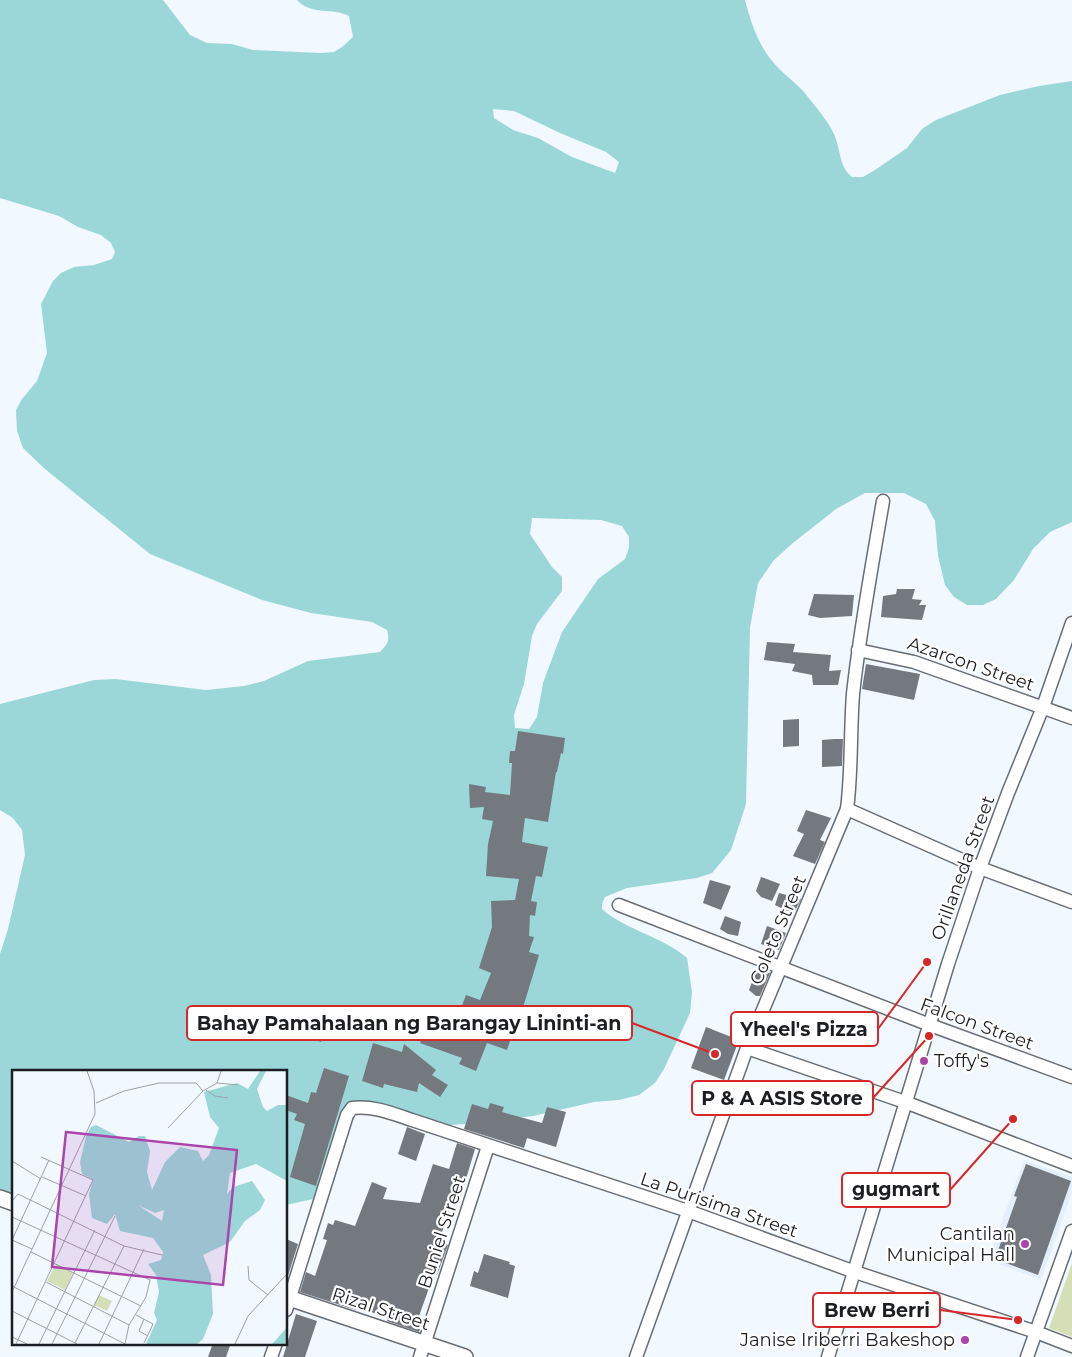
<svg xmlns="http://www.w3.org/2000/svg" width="1072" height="1357" font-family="Montserrat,sans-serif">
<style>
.built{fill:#e3effc}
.green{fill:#d4dfb8}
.water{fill:#9bd7d8;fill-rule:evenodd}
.building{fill:#74797f}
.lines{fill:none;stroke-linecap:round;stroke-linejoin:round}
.minor-casing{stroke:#686d73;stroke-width:15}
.tertiary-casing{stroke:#686d73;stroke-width:18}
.minor{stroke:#fff;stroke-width:12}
.tertiary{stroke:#fff;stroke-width:15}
.poi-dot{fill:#aa45aa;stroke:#fff;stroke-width:2}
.labels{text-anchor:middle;stroke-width:4.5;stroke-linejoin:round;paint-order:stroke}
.street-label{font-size:18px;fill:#1c1e21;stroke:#fff}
.poi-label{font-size:18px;fill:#1c1e21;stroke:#fff;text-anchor:end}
.inset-road{fill:none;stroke:#9ca1a6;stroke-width:1}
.view{fill:#aa45aa;fill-opacity:0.15;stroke:#aa45aa;stroke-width:2.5}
.inset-edge{fill:none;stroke:#1c1e21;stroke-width:2.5}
.leader{fill:none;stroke:#d62828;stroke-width:2}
.callout-dot{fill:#d62828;stroke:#fff;stroke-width:2}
.callout{fill:#fff;stroke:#d62828;stroke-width:2}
.callout-label{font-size:19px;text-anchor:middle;font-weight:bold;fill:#1c1e21}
</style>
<rect width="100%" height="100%" fill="#f2f8ff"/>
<polygon class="built" points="1024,1160 1072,1177 1072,1193 1041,1280 988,1260"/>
<polygon class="green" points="1072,1263 1072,1337 1049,1328"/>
<path class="water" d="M0 0H163L190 35 207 43 232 44 253 50 321 53 334 52 342 47 353 37 349 16C332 7 312 16 297 0H745C751 23 758 44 773 62 782 73 794 81 804 92 812 102 828 121 833 132 841 147 838 166 852 177H863L875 170 907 148 922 129 936 120 1000 95 1039 86 1072 81V522L1050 532 1033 549 1014 580 996 599 983 605H967L954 597 945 585 938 556 935 521 926 504 904 493H865L836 509 793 543 774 560 758 583 750 628 746 804 731 850 712 873 697 878 627 888 605 897 602 904V909C627 931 662 936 687 958L692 992 690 1013 664 1069 655 1083 639 1095 619 1100 594 1102 533 1116 466 1124 450 1125 377 1104 353 1101 345 1105 324 1181 313 1199 286 1205V1071H14V1194L0 1189V954L8 929 25 855 22 830 13 818 0 810V704L94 680 115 679 206 690 244 686 264 681 308 661 380 652C388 644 390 640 387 630L372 622 311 613 262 600 150 554 45 469 23 448 17 431 16 410 22 399 37 381 47 353 41 304 53 281 61 273 74 267 94 265 112 259 115 252 111 243 101 235 78 227 59 216 0 198ZM493 109 514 111 560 133 606 152 619 162 615 173 572 157 538 138 513 130 494 118ZM532 518 601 520 622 526 629 537V548L625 559 598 579 562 632 543 683 537 717 529 729 515 728 514 715 524 684 532 636 537 624 562 591V577L552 567 530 534Z"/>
<g class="building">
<polygon points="897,589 915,589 912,599 922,600 919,605 926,605 922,620 881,617 883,596 896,594"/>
<polygon points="814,594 854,595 852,616 820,618 808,615"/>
<polygon points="767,642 795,644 793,652 831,655 829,671 841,670 838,685 813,685 812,675 792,671 795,664 764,660"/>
<polygon points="866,664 920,674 914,700 862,689"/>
<polygon points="799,719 799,746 783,747 783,720"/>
<polygon points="518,731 565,738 563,754 561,753 557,772 556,772 548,822 525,818 522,842 548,847 542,877 536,876 531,901 537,902 535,916 530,915 529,936 534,937 529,952 539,955 521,1014 524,1015 518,1033 513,1032 507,1050 487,1043 476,1071 459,1064 462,1058 420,1043 427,1022 456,1033 466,1010 461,1008 466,995 480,1000 491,973 479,968 492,927 491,901 515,900 519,879 486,876 488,844 493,821 482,819 484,807 470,808 469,784 486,787 485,792 510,795 512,763 509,763 510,751 515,751"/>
<polygon points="834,739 843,739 842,766 822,767 822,740"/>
<polygon points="806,810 831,818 820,840 825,842 815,864 793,856 804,834 797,831"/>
<polygon points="761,877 780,884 772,901 761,897 756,891"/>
<polygon points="710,880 731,886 721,910 703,903"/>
<polygon points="779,893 801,899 795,911 787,911 775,905"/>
<polygon points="725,916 741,922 738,936 728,934 720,929"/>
<polygon points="767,926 786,933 779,950 761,944"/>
<polygon points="757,969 770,973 760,996 756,996 749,990"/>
<polygon points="302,1019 326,1028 321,1042 297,1033"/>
<polygon points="706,1027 739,1040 724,1080 691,1068"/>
<polygon points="373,1043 402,1052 404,1044 436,1070 432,1075 448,1085 440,1097 419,1083 417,1092 384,1084 383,1088 362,1081"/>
<polygon points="324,1068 349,1076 316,1186 290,1177 305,1124 294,1120 297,1114 286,1110 286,1095 308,1103 311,1092 316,1093"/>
<polygon points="490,1103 504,1107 502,1112 542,1123 547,1107 566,1112 556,1147 527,1138 524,1148 464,1129 472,1104 488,1109"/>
<polygon points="407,1127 425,1134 416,1161 398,1154"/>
<polygon points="457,1143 475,1149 460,1199 453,1197 439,1242 448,1245 437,1275 434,1274 419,1316 423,1318 419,1332 387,1321 388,1318 357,1307 356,1310 300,1292 306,1272 315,1276 327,1240 323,1239 328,1223 333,1225 335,1220 355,1226 372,1182 387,1188 383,1199 420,1203 433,1164 449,1169"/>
<polygon points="1026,1164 1071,1181 1038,1275 995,1259 1017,1197 1014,1196"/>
<polygon points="286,1239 298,1244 286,1282"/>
<polygon points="484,1254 510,1262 509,1264 515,1266 508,1298 470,1286 474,1271 478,1273"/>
<polygon points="296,1314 317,1321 305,1357 283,1357"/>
<polygon points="213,1343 231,1343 226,1357 208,1357"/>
</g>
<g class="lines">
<g class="minor-casing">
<g id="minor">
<polyline points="858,650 914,662 1072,718"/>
<polyline points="847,809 980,868 1072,902"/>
<polyline points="619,905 930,1025 1072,1077"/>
<polyline points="747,1048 905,1102 1072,1166"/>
<path d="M286 1310 347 1115 352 1108C372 1105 394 1114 412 1120L688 1211 855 1272 1036 1332 1072 1346"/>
<polyline points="271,1357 276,1343"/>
<polyline points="420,1357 488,1146"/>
<path d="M636 1357 747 1048 847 809C852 771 850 733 853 694 860 629 872 566 883 501"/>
<polyline points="828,1357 948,964 980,868 1008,793 1043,707 1072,623"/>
<polyline points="1027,1357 1072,1231"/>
</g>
</g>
<g class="tertiary-casing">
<g id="tertiary">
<polyline points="0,1198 14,1203"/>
<polyline points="286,1297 465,1357"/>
</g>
</g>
<use href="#minor" class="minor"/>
<use href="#tertiary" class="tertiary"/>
</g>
<g class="poi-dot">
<circle cx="924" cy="1061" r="5"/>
<circle cx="1025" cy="1244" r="5"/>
<circle cx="965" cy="1340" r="5"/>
</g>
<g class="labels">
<g class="street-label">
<text transform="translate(971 664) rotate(19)" y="6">Azarcon Street</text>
<text transform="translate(963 868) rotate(-70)" y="6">Orillaneda Street</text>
<text transform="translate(778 930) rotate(-67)" y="6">Coleto Street</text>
<text transform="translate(977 1024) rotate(20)" y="6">Falcon Street</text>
<text transform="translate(719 1205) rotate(19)" y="6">La Purisima Street</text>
<text transform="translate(442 1232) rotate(-72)" y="6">Buniel Street</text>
<text transform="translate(381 1309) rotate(18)" y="6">Rizal Street</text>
</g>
<g class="poi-label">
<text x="934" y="1067" text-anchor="start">Toffy's</text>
<text x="1015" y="1240">Cantilan<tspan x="1015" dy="21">Municipal Hall</tspan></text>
<text x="955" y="1346">Janise Iriberri Bakeshop</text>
</g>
</g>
<g transform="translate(12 1070)">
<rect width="275" height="275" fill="#f2f8ff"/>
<path d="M44 194 61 203 53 220 35 211ZM87 225 100 231 95 241 82 235Z" fill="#d4dfb8"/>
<path d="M248 1H254L245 19 251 37 255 41 266 35H275V111L244 94 218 103 215 124 221 117 240 111 253 130 248 140 233 151 218 172 191 185 199 205 201 244 191 269 185 274H134L145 250 142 243 147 222 144 205 136 194 149 190 151 182 141 168 108 161 103 144 95 154 80 148 77 124 81 110 70 104 68 92 74 66 79 57 84 55 117 72 127 66H133L138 81 135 102 140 120 153 92 168 77 186 81 191 91 197 85 207 58 198 47 192 22 225 13 236 19ZM126 135 143 143 152 140 150 151ZM275 257V274H260L263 271Z" fill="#9bd7d8" fill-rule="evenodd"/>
<path class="inset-road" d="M205 13 226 15M194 20 203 26 216 28M84 33 112 21 147 13H184L191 21 205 13 209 1M156 58 191 21M0 91 29 109M30 107 74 126M0 131 6 124 112 176 150 185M0 147 138 210 134 227 117 255 113 274M0 170 37 90M0 170 20 179M19 182 129 236M236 196 237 210 256 225M34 212 117 255M0 216 113 274M0 222 83 44 82 21 75 1M0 241 65 274M124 245 141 254 132 273M132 249 127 261 136 266M0 267 15 274M63 273 112 176M4 274 81 110 29 87M27 274 83 160M40 274 103 146M87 274 132 179M223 274 236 246 275 204"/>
<path class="view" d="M54 62 225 80 211 215 40 197Z"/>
<rect width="275" height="275" class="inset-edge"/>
</g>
<path class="leader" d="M715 1054L632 1023M927 962L878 1029M929 1036L873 1098M1013 1119L950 1190M1018 1320L940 1310"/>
<g class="callout-dot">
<circle cx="715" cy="1054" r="5"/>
<circle cx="927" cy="962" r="5"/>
<circle cx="929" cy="1036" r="5"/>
<circle cx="1013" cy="1119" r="5"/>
<circle cx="1018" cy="1320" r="5"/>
</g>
<g class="callout">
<rect x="187" y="1006" width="445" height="34" rx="5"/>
<rect x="731" y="1012" width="147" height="34" rx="5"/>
<rect x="692" y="1081" width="181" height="34" rx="5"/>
<rect x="842" y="1173" width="108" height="34" rx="5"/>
<rect x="813" y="1293" width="127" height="34" rx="5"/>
</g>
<g class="callout-label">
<text x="409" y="1030">Bahay Pamahalaan ng Barangay Lininti-an</text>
<text x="804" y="1036">Yheel's Pizza</text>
<text x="782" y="1105">P &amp; A ASIS Store</text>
<text x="896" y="1196">gugmart</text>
<text x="877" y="1317">Brew Berri</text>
</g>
</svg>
